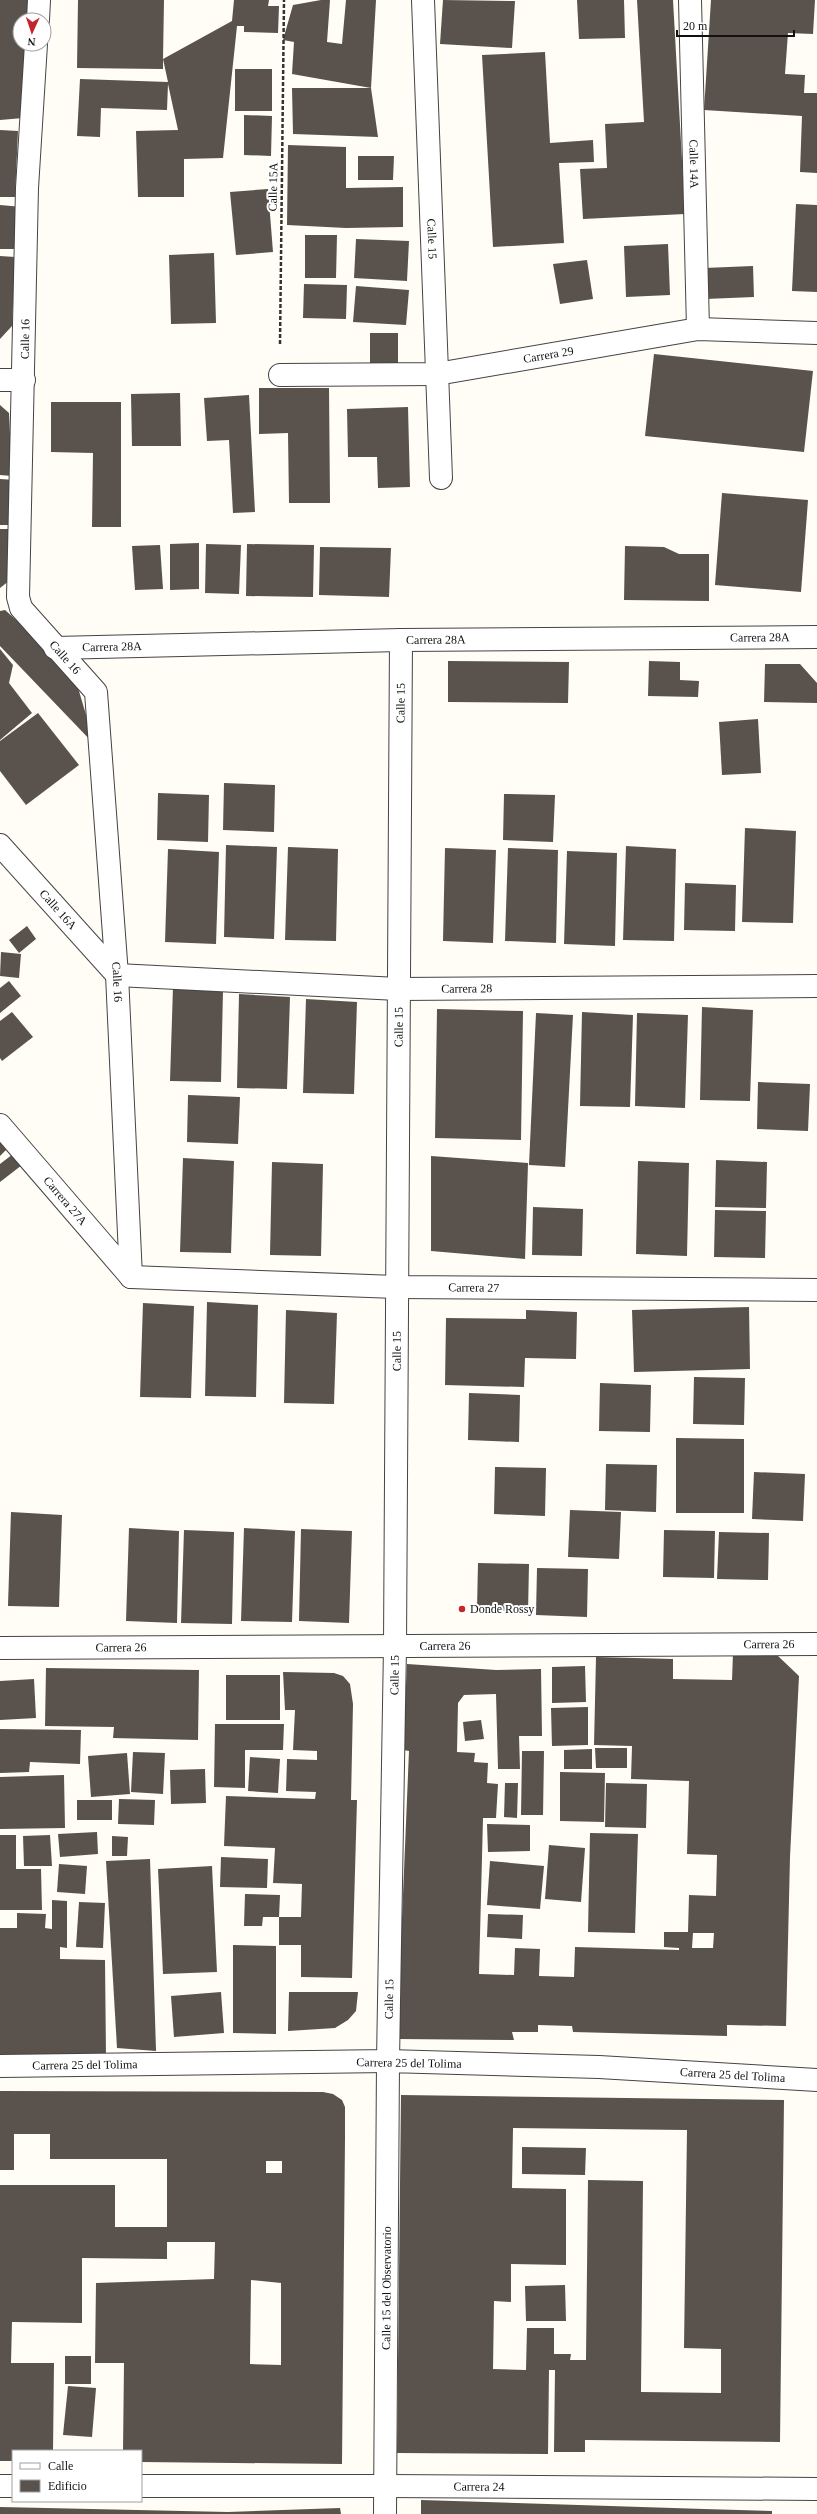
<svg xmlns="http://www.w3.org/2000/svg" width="817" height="2514" font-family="'Times New Roman',serif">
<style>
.building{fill:#5a524d;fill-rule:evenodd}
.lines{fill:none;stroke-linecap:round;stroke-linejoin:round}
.minor-casing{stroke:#444;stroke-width:24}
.tertiary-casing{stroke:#444;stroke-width:24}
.path{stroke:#333;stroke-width:2.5;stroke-dasharray:4 2;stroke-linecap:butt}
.minor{stroke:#fff;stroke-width:22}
.tertiary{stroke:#fff;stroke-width:22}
.poi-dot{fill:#c4262e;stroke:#fff;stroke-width:1.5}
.labels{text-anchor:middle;stroke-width:4;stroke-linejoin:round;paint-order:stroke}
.street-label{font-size:12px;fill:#111;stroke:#fff}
.poi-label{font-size:12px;fill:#111;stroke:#fff;text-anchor:start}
</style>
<rect width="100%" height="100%" fill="#fffdf5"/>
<g class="building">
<polygon points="0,0 29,0 29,20 20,20 20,44 28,44 23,118 0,120"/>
<polygon points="78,0 164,0 163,59 232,21 234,0 269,0 268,6 279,6 278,33 244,32 244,26 237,26 223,158 184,159 184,197 138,197 136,131 178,130 168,84 167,110 101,108 100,137 77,136 80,79 168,82 163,59 163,69 77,68"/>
<polygon points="321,0 330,0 327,42 342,44 346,0 376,0 371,88 292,74 294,42 283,40 293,5"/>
<polygon points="443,0 515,1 512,48 440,44"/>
<polygon points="577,0 624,0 625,38 579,39"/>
<polygon points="637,0 673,0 685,214 583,219 580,169 607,168 605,124 644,122"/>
<polygon points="711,0 815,0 813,34 788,33 785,74 805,75 804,93 817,93 817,173 800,172 802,116 704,110"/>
<polygon points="545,52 550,143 593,140 594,162 559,163 564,243 493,247 482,55"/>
<rect x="235" y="69" width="37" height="42"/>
<polygon points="292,88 371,88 378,137 293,134"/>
<polygon points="244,115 272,116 271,156 244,155"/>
<polygon points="0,130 18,131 15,197 0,197"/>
<polygon points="288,145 346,147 346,188 403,187 403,227 346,228 287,225"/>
<polygon points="358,156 394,156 393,180 358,180"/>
<polygon points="268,189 273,252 236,255 230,192"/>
<polygon points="796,204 817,205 817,292 792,291"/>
<polygon points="0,205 22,207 20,249 0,249"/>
<polygon points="305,235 337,235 336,278 305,278"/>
<polygon points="356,239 409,241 407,281 354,278"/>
<polygon points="668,244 670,295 626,297 624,246"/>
<polygon points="214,253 216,323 171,324 169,255"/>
<polygon points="0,256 15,257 12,326 0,339"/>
<polygon points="587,260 593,299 560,304 553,264"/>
<polygon points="753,266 754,297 705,299 704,268"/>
<polygon points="304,284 347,285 346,319 303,318"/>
<polygon points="356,286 409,290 406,325 353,322"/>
<rect x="370" y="333" width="28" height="32"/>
<polygon points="654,354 813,371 804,452 645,436"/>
<polygon points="259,388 329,388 330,503 289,503 288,433 259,434"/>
<polygon points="180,393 181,446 132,446 131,394"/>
<polygon points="249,395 255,512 233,513 229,440 207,441 204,398"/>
<polygon points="51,402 121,402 121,527 92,527 93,453 51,452"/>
<polygon points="0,405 9,413 12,476 0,475"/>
<polygon points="408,407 410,487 378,488 377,457 348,457 347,409"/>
<polygon points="0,479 15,480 15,525 0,525"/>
<polygon points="722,493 808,500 801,592 715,585"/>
<polygon points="0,529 15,529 14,577 0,588"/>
<polygon points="199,543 199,589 170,590 170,544"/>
<polygon points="206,544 241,545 239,594 205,593"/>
<polygon points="247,544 314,545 313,597 246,596"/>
<polygon points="160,545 163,589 135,590 132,546"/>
<polygon points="625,546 664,547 679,554 709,554 709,601 624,600"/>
<polygon points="320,547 391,548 389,597 319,595"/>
<polygon points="5,610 73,671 95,745 0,646 0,611"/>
<polygon points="0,649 13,665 9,683 32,713 0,740"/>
<polygon points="448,661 569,662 568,703 448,702"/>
<polygon points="649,661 680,662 680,680 699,681 698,697 648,696"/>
<polygon points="765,664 800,664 817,683 817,703 764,702"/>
<polygon points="38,713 79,765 26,805 0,771 0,741"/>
<polygon points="758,719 761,773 722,775 719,722"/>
<polygon points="224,783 275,785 274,832 223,830"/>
<polygon points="158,793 209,795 208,842 157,840"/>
<polygon points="504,794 555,795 553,842 503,840"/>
<polygon points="745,828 796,831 793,923 742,922"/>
<polygon points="226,845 277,847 274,939 224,937"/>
<polygon points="626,846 676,849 674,941 623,940"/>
<polygon points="288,847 338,849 336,941 285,940"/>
<polygon points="445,848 496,850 493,943 443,941"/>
<polygon points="508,848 558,850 556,943 505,941"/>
<polygon points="168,849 219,852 216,944 165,942"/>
<polygon points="567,851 617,853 615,946 564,944"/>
<polygon points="685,883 736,885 735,931 684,930"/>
<polygon points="27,926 36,939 19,953 9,940"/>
<polygon points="1,952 21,954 19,978 0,976"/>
<polygon points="9,981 21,996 0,1013 0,988"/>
<polygon points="173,987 223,990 221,1082 170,1081"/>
<polygon points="239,994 290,997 287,1089 237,1088"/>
<polygon points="306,999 357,1002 354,1094 303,1093"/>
<polygon points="702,1007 753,1010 750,1101 700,1100"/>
<polygon points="437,1009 523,1011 521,1140 435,1138"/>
<polygon points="12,1012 33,1037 2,1061 0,1058 0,1021"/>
<polygon points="582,1012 633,1015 630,1107 580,1106"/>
<polygon points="536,1013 573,1015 565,1167 529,1165"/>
<polygon points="637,1013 688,1015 685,1108 635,1106"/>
<polygon points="758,1082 810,1084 808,1131 757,1129"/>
<polygon points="188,1095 240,1097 238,1144 187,1142"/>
<polygon points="0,1136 10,1146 0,1156"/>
<polygon points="13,1154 22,1165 0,1182 0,1164"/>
<polygon points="431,1156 528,1163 525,1259 431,1251"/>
<polygon points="183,1158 234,1161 231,1253 180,1252"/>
<polygon points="716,1160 767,1162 766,1208 715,1207"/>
<polygon points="638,1161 689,1163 687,1256 636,1254"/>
<polygon points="272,1162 323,1164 321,1256 270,1255"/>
<polygon points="533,1207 583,1209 582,1256 532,1255"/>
<polygon points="715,1210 766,1211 765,1258 714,1257"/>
<polygon points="207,1302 258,1305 256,1397 205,1396"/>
<polygon points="143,1303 194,1306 191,1398 140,1397"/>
<polygon points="749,1307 750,1369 634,1372 632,1310"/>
<polygon points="286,1310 337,1313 334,1404 284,1403"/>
<polygon points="526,1310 577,1312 576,1359 525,1358 524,1387 445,1385 446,1318 526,1319"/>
<polygon points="694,1377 745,1378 744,1425 693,1424"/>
<polygon points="600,1383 651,1385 650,1432 599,1431"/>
<polygon points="469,1393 520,1395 519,1442 468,1440"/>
<polygon points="676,1438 744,1439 744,1513 676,1513"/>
<polygon points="606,1464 657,1465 656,1512 605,1510"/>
<polygon points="495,1467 546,1468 545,1516 494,1514"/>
<polygon points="754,1472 805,1474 803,1521 752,1519"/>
<polygon points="570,1510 621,1512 619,1559 568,1557"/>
<polygon points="11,1512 62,1515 59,1607 8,1606"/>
<polygon points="129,1528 179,1531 177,1623 126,1621"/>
<polygon points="244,1528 295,1531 292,1622 241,1621"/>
<polygon points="301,1529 352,1531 349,1623 299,1621"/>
<polygon points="184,1530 234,1532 232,1624 181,1623"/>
<polygon points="664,1530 715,1531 714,1578 663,1577"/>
<polygon points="719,1532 769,1533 768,1580 717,1579"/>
<polygon points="478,1563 529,1564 528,1612 477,1609"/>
<polygon points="537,1568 588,1569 587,1617 536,1615"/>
<path d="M733 1653 778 1656 799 1676 790 1857 786 2026 727 2025V2036L573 2032 572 2026 538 2025V2032H512L514 2040 397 2039 409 1751 403 1750 407 1664 496 1670 541 1669 542 1736H519L520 1769H498L496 1694 464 1695 458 1703 457 1752 475 1753 474 1762 488 1763 487 1783 498 1784 496 1818H483L479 1974 514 1975 515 1948 540 1949 539 1976 574 1977 575 1947 679 1950V1948L664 1947V1932H688L689 1895 716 1896 717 1855 687 1854 689 1781 631 1779 632 1746 594 1745 596 1657 673 1659V1679L732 1680ZM693 1933H714L713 1948H692Z"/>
<polygon points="585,1666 586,1702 552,1703 552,1667"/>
<polygon points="46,1668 199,1670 198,1740 113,1738 114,1727 45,1726"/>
<polygon points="283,1672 334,1673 343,1676 350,1684 353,1704 351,1800 357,1800 352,1978 301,1977 301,1945 279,1945 279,1917 301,1917 302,1884 273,1883 275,1848 224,1846 226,1796 315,1799 316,1792 286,1791 287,1759 317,1760 317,1751 293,1750 295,1710 285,1710"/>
<rect x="226" y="1675" width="54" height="45"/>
<polygon points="34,1679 36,1718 0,1720 0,1681"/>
<polygon points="588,1707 588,1745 552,1746 551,1708"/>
<polygon points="481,1720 484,1739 465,1741 463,1722"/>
<polygon points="215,1724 284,1724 283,1750 245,1750 245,1788 214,1787"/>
<polygon points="0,1729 81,1730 80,1764 30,1762 29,1772 0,1773"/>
<polygon points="595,1748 627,1748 627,1768 596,1768"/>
<polygon points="592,1749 592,1769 564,1769 564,1750"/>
<polygon points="522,1751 544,1751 543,1815 521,1815"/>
<polygon points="133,1752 165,1753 163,1794 131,1792"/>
<polygon points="127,1753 130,1794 91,1797 88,1756"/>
<polygon points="250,1757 280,1759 278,1793 248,1791"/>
<polygon points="205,1769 206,1803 171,1804 170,1770"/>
<polygon points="560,1772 605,1773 604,1822 560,1821"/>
<polygon points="64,1775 65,1828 0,1829 0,1777"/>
<polygon points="505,1783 518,1783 517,1818 504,1817"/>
<polygon points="606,1783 647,1784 646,1828 605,1827"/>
<polygon points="119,1799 155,1800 154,1825 118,1824"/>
<rect x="77" y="1800" width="35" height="20"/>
<polygon points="487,1824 530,1825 530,1851 488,1852"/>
<polygon points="97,1832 98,1854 60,1857 58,1834"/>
<polygon points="590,1833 638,1834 635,1933 588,1932"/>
<polygon points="0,1835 16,1835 16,1869 41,1869 42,1910 0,1910"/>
<polygon points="50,1835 52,1866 24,1866 23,1836"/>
<polygon points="112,1836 128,1837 127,1856 112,1856"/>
<polygon points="549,1845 585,1848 581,1902 545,1899"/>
<polygon points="221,1857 268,1859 267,1888 220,1887"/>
<polygon points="150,1859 156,2051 117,2048 106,1861"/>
<polygon points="490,1861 544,1866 540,1909 487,1905"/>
<polygon points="59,1864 87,1866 85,1894 57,1892"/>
<polygon points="212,1866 217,1972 163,1974 158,1869"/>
<polygon points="245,1894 280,1895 279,1917 263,1917 262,1926 244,1926"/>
<polygon points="52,1900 67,1901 67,1948 60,1947 60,1959 105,1960 106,2058 0,2055 0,1928 17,1928 17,1913 46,1914 45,1928 52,1929"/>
<polygon points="79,1902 105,1903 103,1948 76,1947"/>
<polygon points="488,1914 523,1915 522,1939 487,1937"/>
<polygon points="233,1945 276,1946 276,2034 233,2033"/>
<polygon points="221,1992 224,2033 174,2037 171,1996"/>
<polygon points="289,1992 358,1992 356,2011 348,2020 335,2028 288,2031"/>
<path d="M0 2091 323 2092 333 2094 342 2100 345 2107V2137L342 2464 141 2462V2451H123L124 2363H95L96 2283 214 2279 215 2242H167V2259L82 2258V2323L12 2322 11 2363H54L53 2451H13V2461H0V2185H115V2227H167V2159H50V2134H14V2170H0ZM266 2161H282V2173H266ZM251 2280 281 2283V2365L250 2364Z"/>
<path d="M401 2095 784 2100 780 2442 585 2440V2452H554L555 2370H549L548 2454 397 2453ZM513 2128 687 2130 684 2348 721 2349V2393L641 2392 643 2181 588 2180 586 2360H570L571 2354H554V2328H527L526 2370 493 2369 494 2301 511 2302V2264L566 2265V2189L512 2188Z"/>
<polygon points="522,2147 586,2148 585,2175 522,2174"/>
<polygon points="565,2285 566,2321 526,2321 525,2286"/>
<rect x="65" y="2356" width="26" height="28"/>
<polygon points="68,2386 96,2388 92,2437 63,2435"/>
<polygon points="421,2500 704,2509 772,2511 772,2514 421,2514"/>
<polygon points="0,2507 228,2512 340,2508 341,2514 0,2514"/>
</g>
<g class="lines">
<g class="minor-casing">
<g id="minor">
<path id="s1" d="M423 0 441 478"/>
<path id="s2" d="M690 0 698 329"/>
<polyline points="38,20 39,0"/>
<path id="s3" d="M36 44 27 188 18 597 21 608 96 692 117 975 131 1277"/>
<path id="s4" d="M280 375 437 374 698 329 817 333"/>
<polyline points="0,380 24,380"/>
<path id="s5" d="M55 648 401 640 817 637"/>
<path id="s6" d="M0 845 117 975"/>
<path id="s7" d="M117 975 398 989 817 986"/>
<path id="s8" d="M0 1125 131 1277"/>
<path id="s9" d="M131 1277 396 1287 817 1290"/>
<path id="s10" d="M0 1648 817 1644"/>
<path id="s11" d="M0 2066 388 2061 395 1646 401 640"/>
<polyline points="0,2486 13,2486"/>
<polyline points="141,2486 386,2486"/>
</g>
</g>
<g class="tertiary-casing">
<g id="tertiary">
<path id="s12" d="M386 2486 817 2489"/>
<path id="s13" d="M385 2514 388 2061 599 2067 817 2080"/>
</g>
</g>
<polyline class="path" points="280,344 284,0"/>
<use href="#minor" class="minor"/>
<use href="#tertiary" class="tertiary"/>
</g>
<circle class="poi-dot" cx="462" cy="1609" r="4"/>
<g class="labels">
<g class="street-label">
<text dy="4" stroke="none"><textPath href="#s2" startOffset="164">Calle 14A</textPath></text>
<text transform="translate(273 187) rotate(-89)" y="4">Calle 15A</text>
<text dy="4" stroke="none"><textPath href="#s1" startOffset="239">Calle 15</textPath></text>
<text transform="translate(25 339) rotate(-89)" y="4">Calle 16</text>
<text dy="4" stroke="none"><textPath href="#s4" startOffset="270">Carrera 29</textPath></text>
<text dy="4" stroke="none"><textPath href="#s5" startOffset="705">Carrera 28A</textPath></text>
<text dy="4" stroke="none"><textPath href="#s5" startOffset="381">Carrera 28A</textPath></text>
<text dy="4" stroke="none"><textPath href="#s5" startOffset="57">Carrera 28A</textPath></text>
<text dy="4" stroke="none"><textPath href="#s3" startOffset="631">Calle 16</textPath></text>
<text dy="4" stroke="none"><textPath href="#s11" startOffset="1746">Calle 15</textPath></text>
<text dy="4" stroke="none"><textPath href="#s6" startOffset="87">Calle 16A</textPath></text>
<text dy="4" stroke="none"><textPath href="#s3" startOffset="968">Calle 16</textPath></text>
<text dy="4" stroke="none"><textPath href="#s7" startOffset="350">Carrera 28</textPath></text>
<text dy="4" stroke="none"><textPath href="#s11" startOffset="1422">Calle 15</textPath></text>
<text dy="4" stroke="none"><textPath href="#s8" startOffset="100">Carrera 27A</textPath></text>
<text dy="4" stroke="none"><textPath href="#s9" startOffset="343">Carrera 27</textPath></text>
<text dy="4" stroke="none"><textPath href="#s11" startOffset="1098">Calle 15</textPath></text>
<text dy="4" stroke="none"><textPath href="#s10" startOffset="769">Carrera 26</textPath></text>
<text dy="4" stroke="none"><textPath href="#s10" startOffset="445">Carrera 26</textPath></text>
<text dy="4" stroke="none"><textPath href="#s10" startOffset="121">Carrera 26</textPath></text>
<text dy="4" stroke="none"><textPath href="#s11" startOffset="774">Calle 15</textPath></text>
<text dy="4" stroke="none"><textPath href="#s11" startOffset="450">Calle 15</textPath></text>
<text transform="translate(409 2063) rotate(1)" y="4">Carrera 25 del Tolima</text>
<text dy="4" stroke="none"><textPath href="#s11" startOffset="85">Carrera 25 del Tolima</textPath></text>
<text dy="4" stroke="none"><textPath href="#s13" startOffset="798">Carrera 25 del Tolima</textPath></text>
<text dy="4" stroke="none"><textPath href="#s13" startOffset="226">Calle 15 del Observatorio</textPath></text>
<text dy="4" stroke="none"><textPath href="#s12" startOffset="93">Carrera 24</textPath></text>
</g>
<g class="poi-label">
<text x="470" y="1613">Donde Rossy</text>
</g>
</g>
<rect x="12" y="2450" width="130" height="52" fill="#ffffff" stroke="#a0a0a0"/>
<rect x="20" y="2463" width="20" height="6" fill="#ffffff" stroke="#a0a0a0"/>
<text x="48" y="2470" font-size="12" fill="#111111">Calle</text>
<rect x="20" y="2480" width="20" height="12" fill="#5a524d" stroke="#a0a0a0"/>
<text x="48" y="2490" font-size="12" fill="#111111">Edificio</text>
<g transform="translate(32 32) rotate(183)"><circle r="19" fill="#ffffff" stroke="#a0a0a0"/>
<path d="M0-3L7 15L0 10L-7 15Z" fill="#c4262e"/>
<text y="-6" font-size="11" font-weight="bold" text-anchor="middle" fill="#111111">N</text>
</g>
<path d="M677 30v6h117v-6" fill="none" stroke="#111111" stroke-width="2"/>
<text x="683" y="30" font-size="12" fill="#111111" stroke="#ffffff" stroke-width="3" paint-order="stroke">20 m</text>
</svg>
